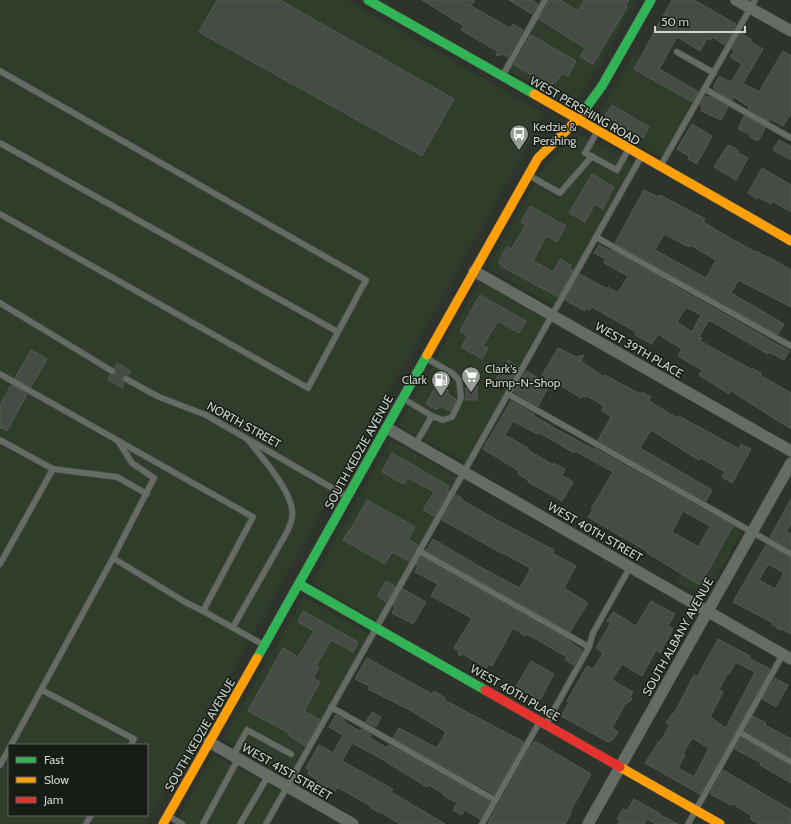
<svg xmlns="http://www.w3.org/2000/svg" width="791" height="824" font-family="Cabin,sans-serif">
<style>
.built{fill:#2f3d2b;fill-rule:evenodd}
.building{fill:#464b45;stroke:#545a53;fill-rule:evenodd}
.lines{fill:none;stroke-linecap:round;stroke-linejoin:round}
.lane-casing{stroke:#4b5049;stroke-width:7}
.street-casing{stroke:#4b5049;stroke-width:12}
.fast-casing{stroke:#4b5049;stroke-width:10}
.slow-casing{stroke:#4b5049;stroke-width:10}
.jam-casing{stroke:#4b5049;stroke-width:10}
.lane{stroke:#666b65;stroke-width:5.5}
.street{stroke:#666b65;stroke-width:11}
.fast{stroke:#30b455;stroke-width:9}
.slow{stroke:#ff9f0a;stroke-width:9}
.jam{stroke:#e5322d;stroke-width:9}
.labels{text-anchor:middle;stroke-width:3;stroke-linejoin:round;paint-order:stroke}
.street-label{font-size:12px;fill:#ced5cc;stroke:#171c16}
.poi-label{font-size:12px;fill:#ced5cc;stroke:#171c16;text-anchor:start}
</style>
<rect width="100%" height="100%" fill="#2e342c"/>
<g class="built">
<path d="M0 0H347L545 114 146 824H0ZM9 745H147V815H9Z"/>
<polygon points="545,0 636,0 574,107 506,69"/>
<polygon points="634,53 703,92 665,159 597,120"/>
<polygon points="576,133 636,166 556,307 488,268 543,169"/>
<polygon points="480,282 549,321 468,464 399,425"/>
<polygon points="391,440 460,479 379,622 312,583"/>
<polygon points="716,511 744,527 705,598 677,582"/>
<polygon points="304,597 372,636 292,777 223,739"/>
<polygon points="214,754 283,793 266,824 175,824"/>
</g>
<g class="building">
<polygon points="217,0 280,0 454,99 422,156 199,32"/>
<polygon points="422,0 475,0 471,6 510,28 513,24 523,30 508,57 503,54 497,56 497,51 461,30 464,26"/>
<polygon points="509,0 532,0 538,4 532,14"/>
<polygon points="550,0 560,0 578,11 584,0 629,0 625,6 627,7 593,64 580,57 585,48 539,19"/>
<polygon points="672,0 694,0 736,24 725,45 712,37 711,40 707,38 700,51 677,37 659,69 698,92 692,102 634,69"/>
<polygon points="741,33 752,40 751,42 763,49 743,83 759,92 783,51 791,56 791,113 783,126 770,119 769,121 748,109 749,107 734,97 732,100 713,88 719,76 731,82 742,64 730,57 734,51 732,49"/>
<polygon points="531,35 576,61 568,76 562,73 556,82 549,85 514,65"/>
<polygon points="705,96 708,98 709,96 728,107 721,120 701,111 702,107 700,106"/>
<polygon points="612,105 649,127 643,138 605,116"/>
<polygon points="744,116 765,128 759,140 755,140 749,136 750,134 738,129"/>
<polygon points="692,124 712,136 697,164 688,159 689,156 677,149"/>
<polygon points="779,140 791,147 791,160 773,150"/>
<polygon points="727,146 731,146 739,151 738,153 748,158 736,180 714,167"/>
<polygon points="762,168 791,185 791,212 772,201 771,204 758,197 757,199 748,193"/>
<polygon points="592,174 614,187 603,209 595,204 585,222 569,213"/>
<path d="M644 190 658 197 660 195 692 212 705 219 703 222 730 238 755 252V251L770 258 791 270V307L738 280 731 293 784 324 778 334 615 243ZM664 234 689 247 690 245 716 260 706 278 655 250Z"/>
<polygon points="530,206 566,226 557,242 546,236 533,261 553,272 560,259 571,265 569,268 573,270 558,297 501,266 499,261 507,247 511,249 526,225 521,222"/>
<path d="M599 245 610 251 611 250 789 351 784 360 769 352 768 354 709 320 699 337 702 338 700 341 751 369 752 368 761 373 760 375 791 393V429L731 391 729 394 699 375 702 370 678 356 682 349 658 334 652 344 635 335 636 332 592 307 590 310 586 308 585 311 565 300 580 274 607 289 608 287 618 293 628 276 604 263 606 259 594 253ZM686 307 701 315 692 332 677 322Z"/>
<polygon points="480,295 526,321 519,333 498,321 483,346 488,348 482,359 461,347 468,336 460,331"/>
<polygon points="558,348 576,357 584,355 581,361 604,377 605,375 640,394 642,392 651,397 649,401 677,418 679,416 739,449 741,444 751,449 732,483 722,477 725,472 701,458 699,460 651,430 640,448 712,490 706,501 598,440 611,417 601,410 604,406 587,396 586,397 583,396 581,398 552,380 538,406 514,392 526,371 540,379"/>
<polygon points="31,350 47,359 31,387 15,378"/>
<polygon points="508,360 518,367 506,388 495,381"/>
<polygon points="117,363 131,371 128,375 124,375 122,377 122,381 124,383 122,388 108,380 110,375 114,375 116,373 115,368"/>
<polygon points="437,384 447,389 449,395 456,399 450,411 442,407 435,409 426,404"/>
<polygon points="11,385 27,394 7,431 0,427 0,406"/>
<polygon points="477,386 477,400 466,400 466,387"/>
<path d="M511 401 534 414 533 415 556 429 593 449 594 448 733 526 700 585 647 553 648 552 588 517 593 510 591 509 613 472 575 451 574 453 564 447 538 432 537 434 513 421 505 435 528 448V450L553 465 554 463 565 469 562 475 573 482 562 501 528 482V480L518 474 519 471 483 449ZM683 511 710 526 699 547 672 532Z"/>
<polygon points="392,453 449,486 447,490 449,490 434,516 423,510 434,492 408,478 404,484 382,472"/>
<polygon points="456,495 462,498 462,500 495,519 554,550 552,553 576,566 564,588 588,603 570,632 425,550 427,550 433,539 482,568 520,588 530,570 529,570 530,568 503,553 503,554 442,520"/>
<polygon points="791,499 791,524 786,531 791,534 791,549 770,537"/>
<polygon points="367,500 415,527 408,539 418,545 409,561 392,552 385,564 343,540 349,530 350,531"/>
<path d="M766 545 791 558V634L781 628V630L772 625 773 623 733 602ZM768 564 784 573 775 589 759 580Z"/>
<polygon points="421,557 566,639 582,650 574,665 565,660 567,657 527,634 525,636 513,628 492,666 489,664 486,668 463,654 459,656 458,650 454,648 472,618 431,596 438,584 415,572 418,566 416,565"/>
<polygon points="386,581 395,586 386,602 377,596"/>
<polygon points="403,589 426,602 413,624 392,613 395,607 393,606"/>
<polygon points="651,601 675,614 668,626 673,629 660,653 656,650 642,676 622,664 612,680 633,692 630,697 632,699 629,702 625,704 612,728 618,732 613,740 608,742 561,716 569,702 567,701 587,666 593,669 603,653 596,648 611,623 607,621 613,612 636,626"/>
<polygon points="303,611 358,642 353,652 331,640 316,666 319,668 313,678 320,682 304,711 320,720 305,746 288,735 289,733 248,711 283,648 298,657 314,631 298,622"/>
<path d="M718 639 750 656 749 658 770 669 700 794 645 763 659 741 660 742 670 725 666 723 672 714H674L694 675 697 677ZM736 662 755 672 726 728 710 717 723 692 719 689 728 673 729 674ZM692 738 709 748 694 777 678 768 685 755 683 754Z"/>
<polygon points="367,658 432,694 434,691 445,698 444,700 524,742 494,794 393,738 399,728 437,748 446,732 408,709 368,689 369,686 355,679"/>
<polygon points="531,661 554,674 540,700 516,687"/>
<polygon points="775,678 788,685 776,707 762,699"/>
<polygon points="372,712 381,717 376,727 366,722"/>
<polygon points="336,715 345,720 344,722 360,731 362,729 371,735 370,738 387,748 389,745 490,802 480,819 465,810 462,815 453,810 457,803 443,795 444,794 429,785 427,787 380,758 352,743 342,761 393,789 391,792 445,824 400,824 380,812 380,813 371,808 372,807 337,787 335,791 328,786 326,789 316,784 318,780 308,774 310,771 306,768 319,745 333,753 343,735 329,727"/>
<polygon points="753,716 766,723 765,725 791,739 791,757 745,731"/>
<polygon points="741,738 791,766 791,783 760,765 761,763 735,749"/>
<polygon points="535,741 591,774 570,812 571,813 565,824 490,824 488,823 531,746"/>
<polygon points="723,770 791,810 791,824 759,824 750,819 752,817 750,815 732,803 731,805 710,794"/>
<polygon points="634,799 659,813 658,814 678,824 656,824 647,819 644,824 618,824 620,820 617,819 623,809 627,811"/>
</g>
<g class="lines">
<g class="lane-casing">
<g id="lane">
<polyline points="677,52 714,73"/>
<polyline points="0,71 366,280 338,332 0,143"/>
<polyline points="503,75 545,0"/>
<polyline points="705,89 791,138"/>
<polyline points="597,132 585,153 617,170 628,150"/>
<polyline points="661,165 755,0"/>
<polyline points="530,176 560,193 592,156"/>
<polyline points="0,214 308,388 338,332"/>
<polyline points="596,237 791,346"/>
<polyline points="0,303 112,371"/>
<polyline points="0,374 253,517 203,611 262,644"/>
<polyline points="126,379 159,397 206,415 346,496"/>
<polyline points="508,394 791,554"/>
<polyline points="404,399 432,416 443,420 452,417 461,398 459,380 452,373 426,358"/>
<polyline points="0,440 53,469 117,477 147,494"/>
<polyline points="415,445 432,416"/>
<polyline points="419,551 589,647"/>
<polyline points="113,558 185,602 203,611"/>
<polyline points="0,564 53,469"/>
<path d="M233 627 287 532C289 527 292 522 292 517 296 495 262 458 249 441"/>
<polyline points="42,690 134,739 131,745"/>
<polyline points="331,707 495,800"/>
<polyline points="546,724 589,647 593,633 630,567"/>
<polyline points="739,732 791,762"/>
<polyline points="11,745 113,558 154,478 132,463 118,441"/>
<polyline points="233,756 247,730 291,754"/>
<polyline points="0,765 9,749"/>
<polyline points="168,816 182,824"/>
<polyline points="86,824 91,815"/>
<polyline points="203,824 238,759"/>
<polyline points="240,824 268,776"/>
<polyline points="266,824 641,157"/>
<polyline points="482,824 539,723"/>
<polyline points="688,824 783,654"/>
</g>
</g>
<g class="street-casing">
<g id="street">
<polyline points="736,0 791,31"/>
<polyline points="474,271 791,451"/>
<polyline points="387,428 791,659"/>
<polyline points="209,742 353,824"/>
<polyline points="588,824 791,463"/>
</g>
</g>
<g class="fast-casing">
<g id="fast">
<polyline points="368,0 534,94"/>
<polyline points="583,112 602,86 651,0"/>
<polyline points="299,584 485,690"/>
<polyline points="257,658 427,355"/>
</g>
</g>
<g class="slow-casing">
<g id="slow">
<polyline points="534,94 791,241"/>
<polyline points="427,355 538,158 577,120 583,112"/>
<polyline points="620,767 720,824"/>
<polyline points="163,824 257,658"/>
</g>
</g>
<g class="jam-casing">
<polyline id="jam" points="485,690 620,767"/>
</g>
<use href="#lane" class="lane"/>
<use href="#street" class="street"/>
<use href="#fast" class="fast"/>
<use href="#slow" class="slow"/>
<use href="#jam" class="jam"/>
</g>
<defs>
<g id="bus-pin" transform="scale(1)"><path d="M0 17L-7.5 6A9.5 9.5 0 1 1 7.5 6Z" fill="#969d94" stroke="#171c16"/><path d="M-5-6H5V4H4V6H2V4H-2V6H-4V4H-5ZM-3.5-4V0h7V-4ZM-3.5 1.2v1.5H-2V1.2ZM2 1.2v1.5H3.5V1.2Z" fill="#fff"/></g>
<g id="supermarket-pin" transform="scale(1)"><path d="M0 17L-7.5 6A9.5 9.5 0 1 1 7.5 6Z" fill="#969d94" stroke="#171c16"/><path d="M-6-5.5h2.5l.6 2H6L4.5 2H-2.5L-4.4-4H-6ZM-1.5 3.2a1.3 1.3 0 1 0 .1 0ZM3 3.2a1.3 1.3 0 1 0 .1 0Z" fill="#fff"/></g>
<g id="fuel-pin" transform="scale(1)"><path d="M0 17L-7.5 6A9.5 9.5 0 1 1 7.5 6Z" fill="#969d94" stroke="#171c16"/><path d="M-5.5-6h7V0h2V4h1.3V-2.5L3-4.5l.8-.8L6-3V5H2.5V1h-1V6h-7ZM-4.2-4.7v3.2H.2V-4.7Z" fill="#fff"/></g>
</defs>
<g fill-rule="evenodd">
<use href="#bus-pin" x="519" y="134"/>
<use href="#supermarket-pin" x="471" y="376"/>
<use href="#fuel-pin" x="441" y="380"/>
</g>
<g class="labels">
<g class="street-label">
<text transform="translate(585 111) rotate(30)" y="4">WEST PERSHING ROAD</text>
<text transform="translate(639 350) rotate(30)" y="4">WEST 39TH PLACE</text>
<text transform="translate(244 425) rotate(29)" y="4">NORTH STREET</text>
<text transform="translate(359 452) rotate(-61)" y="4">SOUTH KEDZIE AVENUE</text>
<text transform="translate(595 532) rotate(30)" y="4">WEST 40TH STREET</text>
<text transform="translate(678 637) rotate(-61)" y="4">SOUTH ALBANY AVENUE</text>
<text transform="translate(515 693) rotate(30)" y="4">WEST 40TH PLACE</text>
<text transform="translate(200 735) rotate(-60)" y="4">SOUTH KEDZIE AVENUE</text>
<text transform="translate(287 772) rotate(30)" y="4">WEST 41ST STREET</text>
</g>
<g class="poi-label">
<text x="533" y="131">Kedzie &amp;<tspan x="533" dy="14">Pershing</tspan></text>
<text x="485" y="373">Clark's<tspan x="485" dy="14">Pump-N-Shop</tspan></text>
<text x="427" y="384" text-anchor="end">Clark</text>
</g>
</g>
<rect x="8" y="744" width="140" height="72" fill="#171c16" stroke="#60665f"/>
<rect x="16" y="757" width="20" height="6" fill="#30b455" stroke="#60665f"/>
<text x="44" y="764" font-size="12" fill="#ced5cc">Fast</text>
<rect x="16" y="777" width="20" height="6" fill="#ff9f0a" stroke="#60665f"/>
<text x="44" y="784" font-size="12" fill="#ced5cc">Slow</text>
<rect x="16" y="797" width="20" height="6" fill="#e5322d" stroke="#60665f"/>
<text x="44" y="804" font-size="12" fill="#ced5cc">Jam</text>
<path d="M655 26v6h90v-6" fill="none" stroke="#ced5cc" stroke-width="2"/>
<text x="661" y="26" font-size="12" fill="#ced5cc" stroke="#171c16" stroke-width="3" paint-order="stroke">50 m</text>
</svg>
